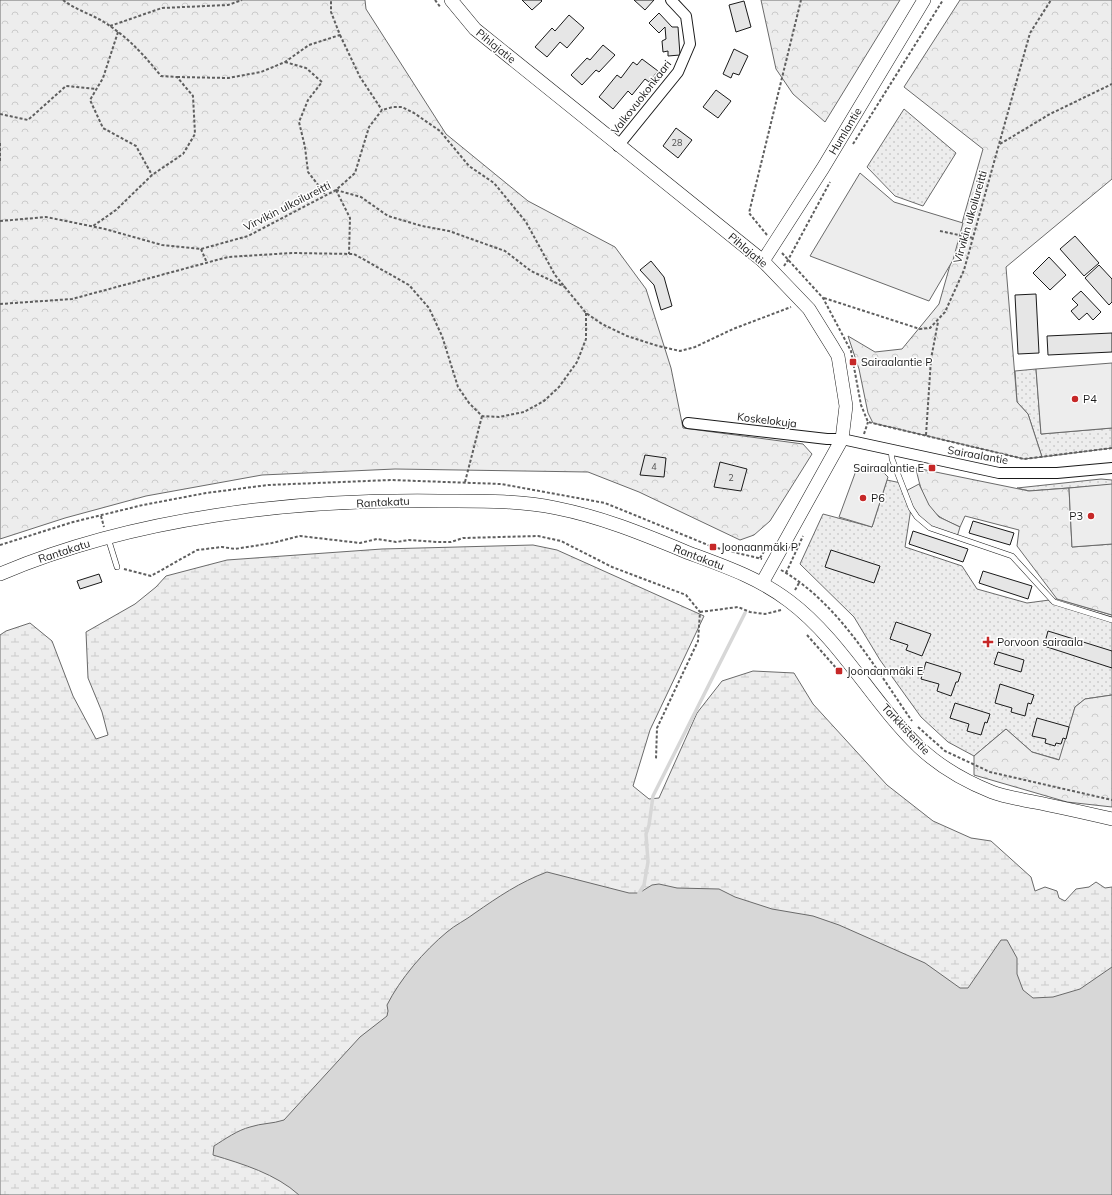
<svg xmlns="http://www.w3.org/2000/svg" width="1112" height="1195" font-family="Mulish,sans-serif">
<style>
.grass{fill:url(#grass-dots);stroke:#6a6a6a}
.forest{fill:url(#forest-crowns);stroke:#6a6a6a}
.wetland{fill:url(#wetland-marsh);stroke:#6a6a6a}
.built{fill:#ededed;stroke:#6a6a6a}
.water{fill:#d7d7d7;stroke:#6a6a6a}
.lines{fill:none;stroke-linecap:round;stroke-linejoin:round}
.stream{stroke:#d7d7d7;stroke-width:3.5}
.building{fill:#e6e6e6;stroke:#1a1a1a}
.service-casing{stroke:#1a1a1a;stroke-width:6}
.minor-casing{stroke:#1a1a1a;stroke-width:12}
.tertiary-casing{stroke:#1a1a1a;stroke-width:14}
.path{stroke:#5f5f5f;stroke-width:2;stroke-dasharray:3 2;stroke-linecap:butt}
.service{stroke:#fff;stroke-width:5}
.minor{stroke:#fff;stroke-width:10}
.tertiary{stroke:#fff;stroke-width:13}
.poi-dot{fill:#c62828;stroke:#fff;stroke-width:1.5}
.labels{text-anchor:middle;stroke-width:3;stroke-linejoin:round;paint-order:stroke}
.number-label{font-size:9px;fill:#4d4d4d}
.street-label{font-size:11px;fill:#1a1a1a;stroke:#fff}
.poi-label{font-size:11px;fill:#1a1a1a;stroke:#fff;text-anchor:start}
</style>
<defs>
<pattern id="grass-dots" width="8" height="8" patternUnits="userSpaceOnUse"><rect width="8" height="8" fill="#ededed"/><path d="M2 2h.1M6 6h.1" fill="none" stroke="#cbcbcb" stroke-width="1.8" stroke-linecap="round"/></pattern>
<pattern id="forest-crowns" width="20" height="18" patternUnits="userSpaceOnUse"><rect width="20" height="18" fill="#ededed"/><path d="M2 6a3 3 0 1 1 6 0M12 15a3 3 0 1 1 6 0" fill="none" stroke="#cbcbcb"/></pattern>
<pattern id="wetland-marsh" width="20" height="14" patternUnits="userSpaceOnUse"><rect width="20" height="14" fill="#ededed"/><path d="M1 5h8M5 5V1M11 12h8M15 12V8" fill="none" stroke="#cbcbcb"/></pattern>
</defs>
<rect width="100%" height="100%" fill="#fff"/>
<g class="grass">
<polygon points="904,109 956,153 923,206 895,196 867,167"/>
<polygon points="1036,369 1041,434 1112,428 1112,448 1042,457 1028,414 1017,402 1015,371"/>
<polygon points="1101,479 1112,480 1112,490 1107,485 1029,491 1017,488"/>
<polygon points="887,480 901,483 911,508 905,547 962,566 977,589 1027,603 1057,599 1112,615 1112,695 1085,699 1075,707 1060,760 1032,752 1006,729 974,756 948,742 921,717 880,660 854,617 800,564 823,514 872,527"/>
</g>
<g class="forest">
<polygon points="0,0 365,0 366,9 446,134 528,201 615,247 646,289 671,368 683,428 803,444 812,454 770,521 754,535 740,540 639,492 588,472 395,469 262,475 146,496 65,518 0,539"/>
<polygon points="761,0 900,0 825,122 793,94 776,69"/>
<polygon points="960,0 1112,0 1112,179 1006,267 1017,402 1028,414 1042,457 1024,459 873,423 868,413 859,369 848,336 875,352 902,349 939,304 983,149 904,87"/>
<path d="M916 468 1029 491 1069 488 1072 547 1112 544V615L1057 599 1017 546 1019 530 965 516 960 527C954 524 946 521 940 517 925 508 919 484 916 468Z"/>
<polygon points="1112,695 1112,807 1067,802 974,775 974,756 1006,729 1032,752 1059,760 1075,707 1085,699"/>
</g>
<polygon class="wetland" points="533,545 557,550 704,616 650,730 633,786 649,799 659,798 697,713 722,681 753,671 794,673 813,704 887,785 933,821 971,838 991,841 1031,877 1035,891 1045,887 1057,891 1059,898 1065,901 1076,889 1089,887 1096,882 1105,888 1112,887 1112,1036 452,1195 0,1195 0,635 6,631 30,623 52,641 73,696 96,739 108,735 102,712 88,678 86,632 135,604 156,587 166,576 227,560 382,549"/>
<g class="built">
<polygon points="860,173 894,202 963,223 953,260 929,301 810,256"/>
<polygon points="1112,363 1112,428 1041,434 1036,369"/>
<polygon points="857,468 884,473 888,477 872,527 839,517"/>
<polygon points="919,484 929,505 939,517 960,527 957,537 930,528 917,517 904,492"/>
<polygon points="1112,484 1112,544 1072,547 1069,488"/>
</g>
<path class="water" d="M547 872 629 893H639L652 885 659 884 677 888 719 889 735 897 772 909 813 916 839 925 925 963 960 988H968L1001 940H1007L1017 958V974L1023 990 1033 998 1053 997 1080 989 1112 967V1195H299C276 1174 243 1164 213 1155L214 1146C225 1139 238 1130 250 1127 262 1123 272 1124 284 1120L360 1037 387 1016 388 1011 387 1005C400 979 424 951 447 932 455 925 466 920 475 913 498 897 520 882 547 872Z"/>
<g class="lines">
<polyline class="stream" points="639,893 644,885 648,862 646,834 649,825 653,796 745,613"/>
</g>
<g class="building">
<polygon points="522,0 541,0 542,1 532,10"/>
<polygon points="634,0 654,0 645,10"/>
<polygon points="744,1 751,27 736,32 729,5"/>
<polygon points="659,13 672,27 678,27 680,55 668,56 668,51 663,52 662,41 666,39 665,27 659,33 649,23"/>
<polygon points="569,15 584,28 567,48 560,42 547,57 535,47 552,28 555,31"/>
<polygon points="603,45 615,55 599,72 596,70 582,85 571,75 587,58 590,60"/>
<polygon points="734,49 748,56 739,75 733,73 731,78 723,74"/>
<polygon points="642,59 658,71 649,82 645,79 632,95 628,91 613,109 599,97 617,75 621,78 633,62 637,65"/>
<polygon points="716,90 731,101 718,118 703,107"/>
<polygon points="676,128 692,140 678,158 663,146"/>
<polygon points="1075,236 1099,263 1084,276 1060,249"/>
<polygon points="1049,257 1066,275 1050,290 1033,273"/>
<polygon points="651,261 664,277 672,306 661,310 654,285 640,270"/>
<polygon points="1099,265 1112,279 1112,302 1109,305 1085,278"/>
<polygon points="1081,291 1101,312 1093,320 1087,313 1079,320 1071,311 1078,305 1072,299"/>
<polygon points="1036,294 1039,353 1018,354 1015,295"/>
<polygon points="1112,333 1112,352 1048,355 1047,336"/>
<polygon points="645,455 666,458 664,477 640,475"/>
<polygon points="720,462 747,469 741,491 714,487"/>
<polygon points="973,521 1014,533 1010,545 969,533"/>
<polygon points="913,531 968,549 963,562 909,544"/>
<polygon points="831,550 880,566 874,583 825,567"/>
<polygon points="983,571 1032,586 1028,599 979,583"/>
<polygon points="99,574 102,582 80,589 77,581"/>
<polygon points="896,622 931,634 922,656 906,650 908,645 890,639"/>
<polygon points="1048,631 1112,651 1112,668 1044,646"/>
<polygon points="998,652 1024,660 1021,672 994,664"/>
<polygon points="926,662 961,673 958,682 956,682 951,696 937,691 939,684 921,679"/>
<polygon points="1000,684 1034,695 1031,704 1028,703 1025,716 1011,712 1012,708 995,703"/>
<polygon points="955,703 990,714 987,723 985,722 981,735 967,731 969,724 950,718"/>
<polygon points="1037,718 1069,727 1066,739 1063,738 1061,744 1056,743 1055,746 1045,743 1046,739 1032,736"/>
</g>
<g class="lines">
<g class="service-casing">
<g id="service">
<polyline points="891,449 892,459 911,508 917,517 930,528 1012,556 1054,602 1112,620"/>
<polyline points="108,538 117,567"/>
</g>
</g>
<g class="minor-casing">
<g id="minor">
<polyline points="618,146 678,72 690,44 686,16 671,0"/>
<polyline points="688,423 827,439 842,439 999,473 1057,473 1112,468"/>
</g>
</g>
<g class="tertiary-casing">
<g id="tertiary">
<polyline points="451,0 475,29 763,261 809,309 832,346 838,356 846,406 842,439 762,583"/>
<polyline points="763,261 823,168 924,0"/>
<path d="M0 574C134 517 294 499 439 501 478 501 517 500 556 508 602 517 645 535 689 553 724 566 759 578 789 601 841 640 872 702 919 747 939 766 967 782 992 792 1005 797 1020 799 1034 802 1060 807 1086 813 1112 819"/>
</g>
</g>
<g class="path">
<path d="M63 0C76 10 91 14 104 22 129 38 143 54 161 76L177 77 193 96 195 134 183 154 152 175 116 210 93 226"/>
<polyline points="435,0 441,8"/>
<polyline points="110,26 162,8 228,5 242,0"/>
<polyline points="118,32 103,78 90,100 103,128 136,146 152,175"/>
<polyline points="340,35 360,77 382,110"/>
<polyline points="285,62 306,68 322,82 308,100 299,122 305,147 308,172 326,195"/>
<polyline points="177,77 228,78 261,72 285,62 309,45 340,35 331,12 331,0"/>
<polyline points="0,114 28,120 66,86 96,89"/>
<polyline points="0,143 0,163"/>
<polyline points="853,144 943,0"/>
<polyline points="1000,144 1050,114 1112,84"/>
<polyline points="336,190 361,197 388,216 422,226 449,231 505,251 531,271 565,287"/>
<polyline points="336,190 350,218 349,254"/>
<polyline points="0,221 46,217 105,229 162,245 201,249 248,236 336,190 355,173 369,127 382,110 393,107 402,107 414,113 440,131 469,166 494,183 526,222 555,275 586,313 602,324 627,336 658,346 680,351 695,347 733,329 791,307"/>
<polyline points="940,231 973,238"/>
<polyline points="767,235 749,213 801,0"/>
<polyline points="201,249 207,263"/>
<polyline points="782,253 823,298 851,351 861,405 868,422 1024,459 1112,448"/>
<polyline points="784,266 788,260 830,182"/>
<polyline points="824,298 920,329 930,328 945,312 964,270 1030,33 1051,0"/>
<polyline points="0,304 72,299 228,257 292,253 354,254 409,285 429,308 442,336 458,387 469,403 482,416 499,417 524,412 544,401 559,387 577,362 586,339 586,313"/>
<polyline points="864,434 868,422"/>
<polyline points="926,435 931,359 938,322"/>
<polyline points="465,482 482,416"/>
<polyline points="101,516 104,527"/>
<polyline points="0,545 73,522 143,505 206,493 268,485 391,480 501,484 605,503 713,547 762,559"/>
<polyline points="760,558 768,545"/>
<polyline points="124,569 151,576 197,550 222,547 235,549 272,543 300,536 360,543 377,539 396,542 409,540 438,542 451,542 463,538 538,536 561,541 612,567 686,595 700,612 698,641 657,728 656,759"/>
<path d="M781 570C839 603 875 668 912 721"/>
<polyline points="786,573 803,536"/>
<polyline points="795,590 799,583"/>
<polyline points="700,612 738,607 750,612 765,614 781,610"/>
<polyline points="807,635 837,669"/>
<polyline points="918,727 945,751 990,772 1112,800"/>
</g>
<use href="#service" class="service"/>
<use href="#minor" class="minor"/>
<use href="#tertiary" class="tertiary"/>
</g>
<g class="poi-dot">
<rect x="849" y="358" width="8" height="8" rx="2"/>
<circle cx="1075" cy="399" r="4"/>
<rect x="928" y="464" width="8" height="8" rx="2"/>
<circle cx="863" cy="498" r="4"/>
<circle cx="1091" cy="516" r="4"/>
<rect x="709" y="543" width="8" height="8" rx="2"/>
<path d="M986 636h4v4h4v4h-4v4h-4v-4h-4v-4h4z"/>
<rect x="835" y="667" width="8" height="8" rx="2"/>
</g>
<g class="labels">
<g class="number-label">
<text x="677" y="146">28</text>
<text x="654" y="470">4</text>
<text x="731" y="481">2</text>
</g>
<g class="street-label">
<text transform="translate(496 46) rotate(39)" y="4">Pihlajatie</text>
<text transform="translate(641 97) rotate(-52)" y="4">Valkovuokonkaari</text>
<text transform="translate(845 131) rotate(-59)" y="4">Humlantie</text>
<text transform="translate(287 206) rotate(-27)" y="4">Virvikin ulkoilureitti</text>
<text transform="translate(970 217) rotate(-74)" y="4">Virvikin ulkoilureitti</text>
<text transform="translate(748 250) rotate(40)" y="4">Pihlajatie</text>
<text transform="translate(767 420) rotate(7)" y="4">Koskelokuja</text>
<text transform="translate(978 455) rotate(10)" y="4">Sairaalantie</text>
<text transform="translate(383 502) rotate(-3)" y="4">Rantakatu</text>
<text transform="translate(64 551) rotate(-18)" y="4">Rantakatu</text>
<text transform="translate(699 557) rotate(21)" y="4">Rantakatu</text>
<text transform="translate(906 729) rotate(47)" y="4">Tarkkistentie</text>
</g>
<g class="poi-label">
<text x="861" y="366">Sairaalantie P</text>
<text x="1083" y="403">P4</text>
<text x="924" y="472" text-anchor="end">Sairaalantie E</text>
<text x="871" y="502">P6</text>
<text x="1083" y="520" text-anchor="end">P3</text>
<text x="721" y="551">Joonaanmäki P</text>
<text x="997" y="646">Porvoon sairaala</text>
<text x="847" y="675">Joonaanmäki E</text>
</g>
</g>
</svg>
